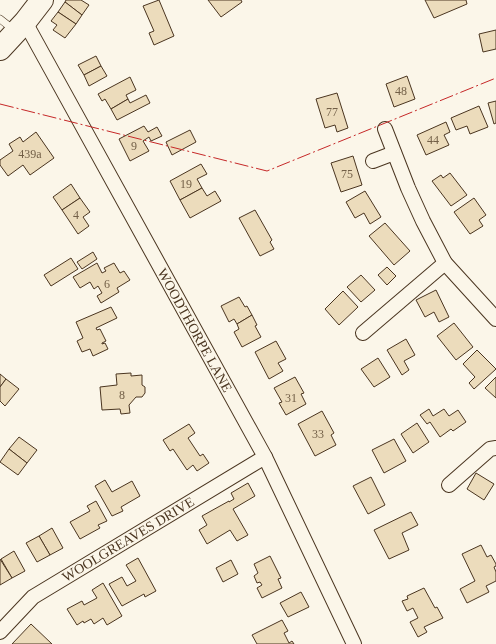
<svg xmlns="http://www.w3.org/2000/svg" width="496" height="644" font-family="'Times New Roman',serif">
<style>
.building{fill:#ecdcbc;stroke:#4a3520}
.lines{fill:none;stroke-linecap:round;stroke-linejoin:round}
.service-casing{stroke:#4a3520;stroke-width:8}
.minor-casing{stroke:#4a3520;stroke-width:16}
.primary-casing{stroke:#4a3520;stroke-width:24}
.service{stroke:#fbf6e9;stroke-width:7}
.minor{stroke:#fbf6e9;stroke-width:14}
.primary{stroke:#fbf6e9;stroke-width:22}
.power{stroke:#c62828;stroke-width:1;stroke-dasharray:14 3 2 3;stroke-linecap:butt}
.labels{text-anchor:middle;stroke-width:3;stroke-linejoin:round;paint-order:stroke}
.number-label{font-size:12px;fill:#725f47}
.street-label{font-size:14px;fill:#4a3520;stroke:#fbf6e9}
</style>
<rect width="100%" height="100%" fill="#fbf6e9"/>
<g class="building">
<polygon points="66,0 81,0 89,5 82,15 65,2"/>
<polygon points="159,0 174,36 154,45 149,33 154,31 143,6"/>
<polygon points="208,0 241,0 242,2 221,17"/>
<polygon points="425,0 466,0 467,4 434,18"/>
<polygon points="65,2 82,15 76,24 58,12"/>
<polygon points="58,12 76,24 65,38 53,30 57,25 51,21"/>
<polygon points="496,30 496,49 483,52 479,34"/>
<polygon points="96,56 101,66 84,75 78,65"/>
<polygon points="101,66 107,76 89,86 84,75"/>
<polygon points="407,76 415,99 394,107 386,84"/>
<polygon points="130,77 136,90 126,95 128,99 111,109 105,99 102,101 98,94"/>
<polygon points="337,93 348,128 337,132 335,125 325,128 316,99"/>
<polygon points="146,95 150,103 117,120 111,109 128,99 130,103"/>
<polygon points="496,101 496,123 494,124 488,103"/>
<polygon points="479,106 488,127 470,134 467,126 456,130 451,118"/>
<polygon points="446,122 450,132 444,135 449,145 426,155 417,135"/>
<polygon points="144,126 148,132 157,127 162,136 151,141 149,137 143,141 149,151 130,161 119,139"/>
<polygon points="190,130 196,142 172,155 166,142"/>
<polygon points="36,132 54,158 30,175 23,165 8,176 0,165 0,160 13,151 9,144 20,137 23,142"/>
<polygon points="353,156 362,185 341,192 331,163"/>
<polygon points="201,164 207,174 197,179 202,188 180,200 170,181"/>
<polygon points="450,173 467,195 451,206 432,181 441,175 443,178"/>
<polygon points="71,184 80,198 62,210 53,197"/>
<polygon points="202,188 207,196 215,191 221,201 190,218 180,200"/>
<polygon points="365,191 381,217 370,224 364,213 355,218 346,202"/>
<polygon points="80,198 90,212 83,217 89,226 78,234 62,210"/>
<polygon points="474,198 486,215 479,220 483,226 470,234 454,212"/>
<polygon points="255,210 272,240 270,242 274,249 260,256 239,218"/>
<polygon points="385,223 410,251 394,265 369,236"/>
<polygon points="93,252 97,259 82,269 77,262"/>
<polygon points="71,258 78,269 51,286 44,275"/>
<polygon points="97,263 102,273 106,271 104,268 114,263 120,273 124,271 130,280 117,288 119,292 101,303 97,296 102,293 98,286 94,289 90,282 80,288 73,277"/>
<polygon points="387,267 396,276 387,285 378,275"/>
<polygon points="361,275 375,290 361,302 347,287"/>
<polygon points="436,290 449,317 439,322 434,312 425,317 416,300"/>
<polygon points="343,291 358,307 339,325 325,309"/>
<polygon points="239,297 245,307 247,306 252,315 237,324 234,319 229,322 221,306"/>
<polygon points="111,307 117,318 96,328 97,330 100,329 106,341 102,343 102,344 105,343 108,349 93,356 90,349 82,352 77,341 83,338 76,322"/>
<polygon points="252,315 257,325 255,326 261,337 242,347 234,332 239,329 237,324"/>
<polygon points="454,323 473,347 456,360 437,336"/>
<polygon points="406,339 415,355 404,361 409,370 402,375 387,350"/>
<polygon points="276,341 286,359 278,363 283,371 269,379 255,352"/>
<polygon points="477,350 496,369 474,389 469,383 475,377 463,364"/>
<polygon points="378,358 390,377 374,387 361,369"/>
<polygon points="131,373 131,376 142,375 142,385 145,387 145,393 142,397 136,397 129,405 130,413 121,414 120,409 102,410 100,387 117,385 116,374"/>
<polygon points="0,374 6,379 0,387"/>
<polygon points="295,377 304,393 301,394 306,404 286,415 279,403 282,402 274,388"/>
<polygon points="496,377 496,398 485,388"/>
<polygon points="6,379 19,389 5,406 0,401 0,387"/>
<polygon points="429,409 433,416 444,409 449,416 458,410 466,422 453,431 451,429 440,437 430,422 427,424 420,415"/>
<polygon points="322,411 334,433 331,435 336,445 315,456 298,424"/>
<polygon points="417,423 429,442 413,453 401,434"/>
<polygon points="189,424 195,433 188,438 200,456 203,454 209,463 197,471 193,465 187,470 173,449 170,451 163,440"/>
<polygon points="19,437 37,450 27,463 9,449"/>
<polygon points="394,439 406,461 384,473 372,450"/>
<polygon points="9,449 27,463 18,475 0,462"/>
<polygon points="476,473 494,484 484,500 467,489"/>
<polygon points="371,477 385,505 368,514 353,486"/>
<polygon points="105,480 112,492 132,481 140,496 121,507 123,511 112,516 95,486"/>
<polygon points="248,483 255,496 233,509 248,535 237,541 230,530 207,544 199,530 207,525 202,516 229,501 229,502 234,499 231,493"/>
<polygon points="96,501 107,521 98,525 100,528 80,539 70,522 90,511 87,506"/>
<polygon points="411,512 418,525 402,533 409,550 389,559 374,530"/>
<polygon points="52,528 63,548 50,555 39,536"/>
<polygon points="39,536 50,555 37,562 26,543"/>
<polygon points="481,545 487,557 491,555 496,564 496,566 494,567 496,572 496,581 486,586 489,592 467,603 460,589 475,581 462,554"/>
<polygon points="14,551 25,571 12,578 1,559"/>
<polygon points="270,556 281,578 278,579 282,588 262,598 257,588 262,585 260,582 257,583 254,576 258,573 254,564"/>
<polygon points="138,558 156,591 145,597 144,594 122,606 109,584 122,577 127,586 136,581 126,565"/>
<polygon points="0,559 12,578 0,585"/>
<polygon points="231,560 238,574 223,582 216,568"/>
<polygon points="103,583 122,616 107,625 103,618 94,624 91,619 84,623 83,621 77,625 67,609 82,601 84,605 97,598 92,590"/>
<polygon points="424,588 435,608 437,607 443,618 424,627 427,632 418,637 410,622 418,618 413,608 407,611 402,601 408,599 407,596"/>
<polygon points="301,592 309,607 288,617 280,603"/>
<polygon points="282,620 288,631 284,633 289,643 292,641 294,644 257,644 252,635"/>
<polygon points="31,624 52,644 12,644"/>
</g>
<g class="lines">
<g class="service-casing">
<polyline id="service" points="0,19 14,30"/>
</g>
<g class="minor-casing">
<g id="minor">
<polyline points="25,22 265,457 354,644"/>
<polyline points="385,129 408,188 423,221 445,263 496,319"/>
<polyline points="373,161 394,153"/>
<polyline points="363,333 445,263"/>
<polyline points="449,485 490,449 496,448"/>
<polyline points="0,632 33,597 265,457"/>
</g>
</g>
<g class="primary-casing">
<polyline id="primary" points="0,49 25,22 42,0"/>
</g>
<use href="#service" class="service"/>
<use href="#minor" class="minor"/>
<use href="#primary" class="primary"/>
<polyline class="power" points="0,104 267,171 496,78"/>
</g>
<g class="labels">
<g class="number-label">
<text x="401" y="95">48</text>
<text x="332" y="116">77</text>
<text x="433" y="144">44</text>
<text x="134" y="150">9</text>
<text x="30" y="158">439a</text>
<text x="347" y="178">75</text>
<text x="186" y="188">19</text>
<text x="76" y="219">4</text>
<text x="107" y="288">6</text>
<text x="122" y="399">8</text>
<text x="291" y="402">31</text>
<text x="318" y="438">33</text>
</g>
<g class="street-label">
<text transform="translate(195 330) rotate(61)" y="5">WOODTHORPE LANE</text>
<text transform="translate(128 539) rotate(-31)" y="5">WOOLGREAVES DRIVE</text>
</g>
</g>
</svg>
